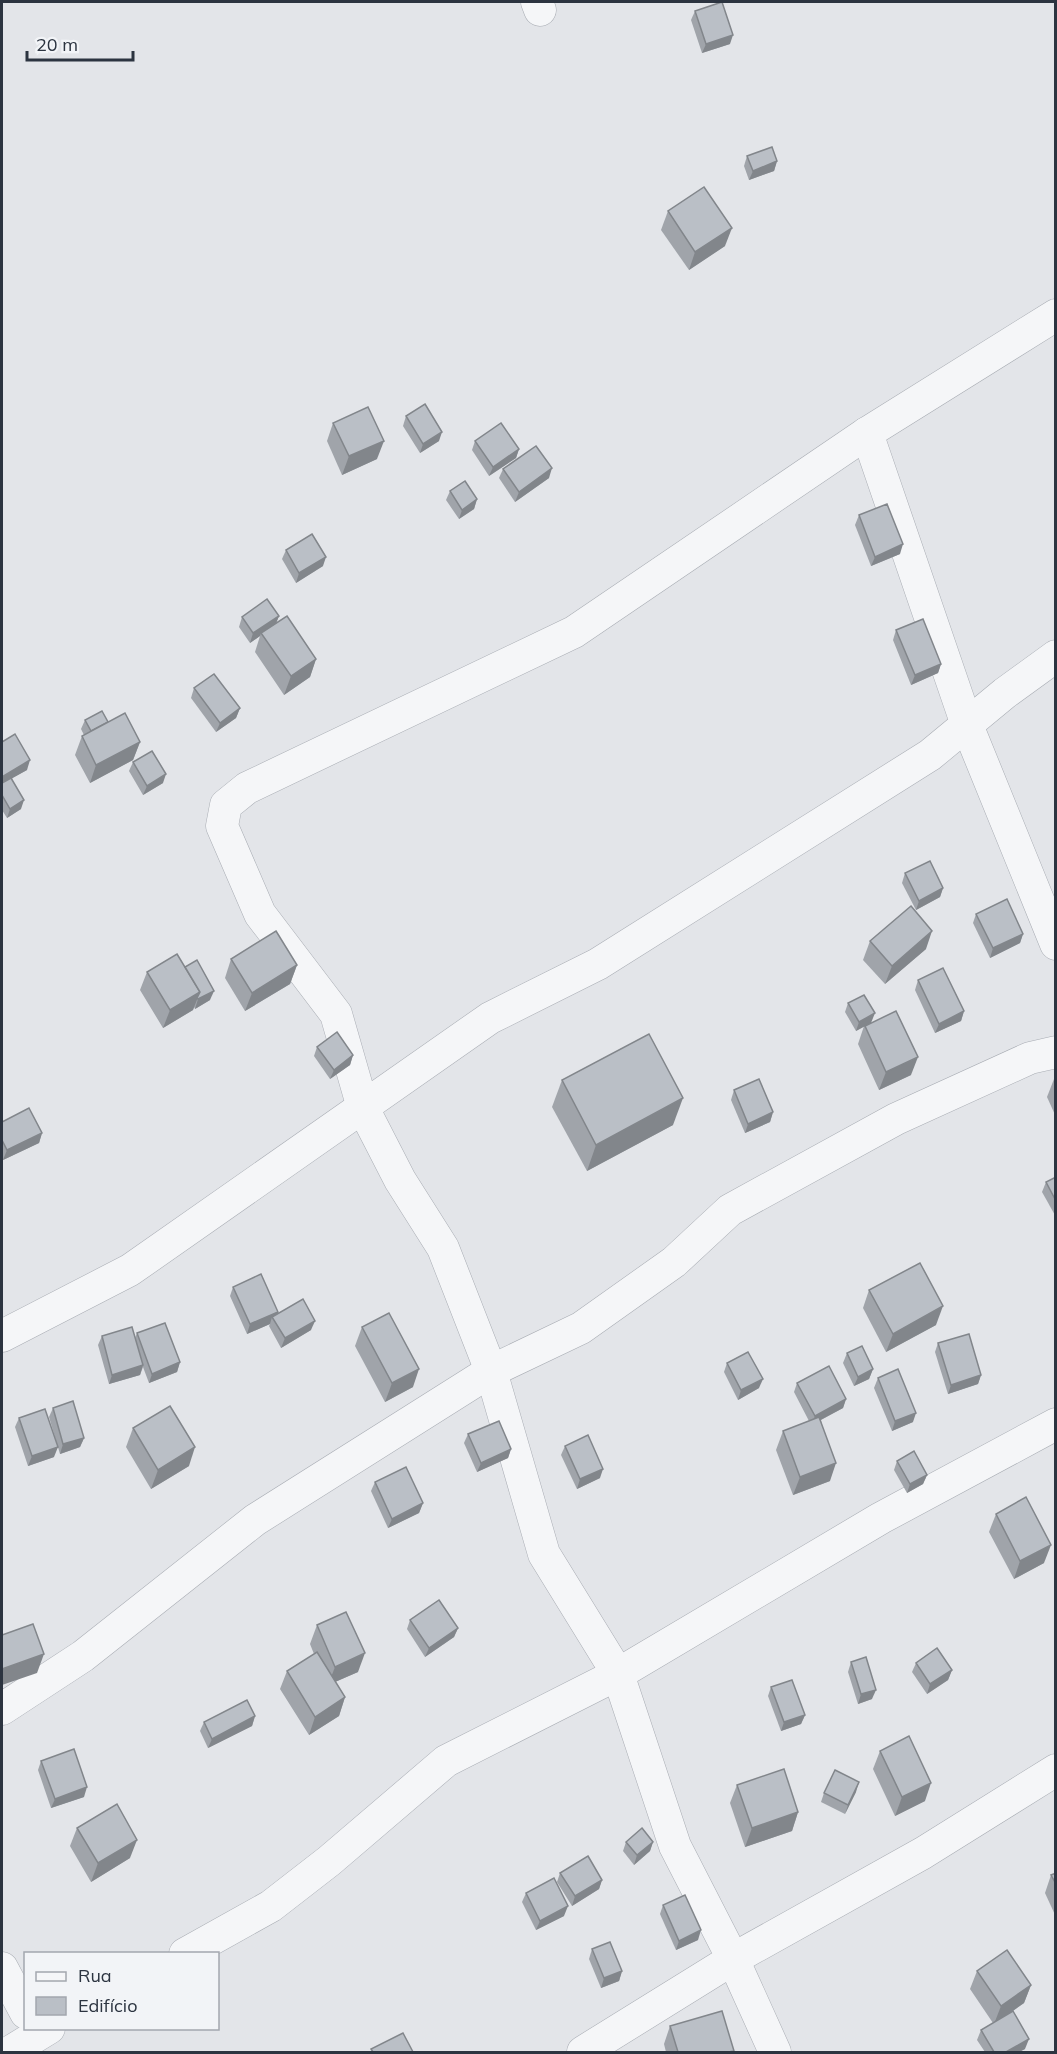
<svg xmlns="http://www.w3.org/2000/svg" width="1057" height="2054" font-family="Mulish,sans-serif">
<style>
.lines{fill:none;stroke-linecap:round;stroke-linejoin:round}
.minor-casing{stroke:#a8acb3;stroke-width:33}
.minor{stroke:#f5f6f8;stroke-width:32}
.wall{fill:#a0a4aa}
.shaded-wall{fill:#82868b}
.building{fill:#babfc6;stroke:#82868b;stroke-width:1.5}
</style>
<rect width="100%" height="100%" fill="#e3e5e9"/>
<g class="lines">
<g class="minor-casing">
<g id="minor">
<polyline points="537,2 540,10"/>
<polyline points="867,433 967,725 1056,944"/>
<polyline points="2,1336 130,1270 490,1018 598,964 930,755 1005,693 1056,656"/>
<polyline points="2,1709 83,1656 255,1520 491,1371 581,1328 674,1262 730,1210 896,1119 1030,1058 1056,1052"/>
<polyline points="185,1954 271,1906 329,1861 446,1761 618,1674 881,1518 1056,1424"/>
<polyline points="2,1968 26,2013"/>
<polyline points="10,2052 49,2028"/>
<polyline points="583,2052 733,1959 923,1853 1056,1770"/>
<polyline points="775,2052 733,1959 675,1846 618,1674 544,1554 491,1371 443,1248 400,1180 363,1108 336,1014 260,914 222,826 226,805 247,788 574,632 867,433 1056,315"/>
</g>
</g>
<use href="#minor" class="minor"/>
</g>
<g class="wall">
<polygon points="695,11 730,44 702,53 691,20"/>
<polygon points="747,156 777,161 774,171 749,180 744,166"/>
<polygon points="668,211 725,246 689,270 661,230"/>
<polygon points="406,416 439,441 420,453 403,426"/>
<polygon points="333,423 377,459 342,475 327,441"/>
<polygon points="475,441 519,449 516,458 489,476 472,450"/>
<polygon points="503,469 549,478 515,502 499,478"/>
<polygon points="450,491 477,499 474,509 459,519 446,500"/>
<polygon points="859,515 900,554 871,566 855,525"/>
<polygon points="286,550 323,566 296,583 282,559"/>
<polygon points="279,616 276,623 316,659 310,677 284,695 255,652 260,636 250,643 239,627 242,617"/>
<polygon points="896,630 941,664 938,673 911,685 893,640"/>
<polygon points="194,688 240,708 236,718 216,732 191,698"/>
<polygon points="85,720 108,722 140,742 133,760 90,783 75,755 82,736 84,735 81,729"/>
<polygon points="2,742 27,770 12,778 21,809 7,818 2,810"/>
<polygon points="133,762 163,783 143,795 129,771"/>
<polygon points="905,873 943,888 940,897 916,910 902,883"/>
<polygon points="976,914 1023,934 1020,943 990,958 973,923"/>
<polygon points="870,941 926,949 885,984 863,960"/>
<polygon points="231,959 297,965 290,984 245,1011 225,978"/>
<polygon points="185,967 210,1000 195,1009 194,1007 193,1010 163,1028 140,990 147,972"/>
<polygon points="918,980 964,1011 961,1021 935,1033 915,990"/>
<polygon points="848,1003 871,1023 911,1075 879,1090 858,1044 864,1026 856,1031 845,1012"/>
<polygon points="317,1047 353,1055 350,1065 330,1079 314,1056"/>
<polygon points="1056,1078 1056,1117 1047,1097 1054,1079"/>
<polygon points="562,1080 673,1125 587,1171 552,1107"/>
<polygon points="734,1090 773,1112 770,1122 745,1133 731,1100"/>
<polygon points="2,1122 42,1133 39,1143 3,1160 2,1156"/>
<polygon points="1056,1177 1056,1217 1042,1192 1046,1182"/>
<polygon points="233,1287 278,1312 277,1314 311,1330 281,1348 269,1326 270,1324 247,1334 230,1296"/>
<polygon points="869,1290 936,1325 886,1352 863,1308"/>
<polygon points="362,1327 413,1387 385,1402 355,1346"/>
<polygon points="137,1333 180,1362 177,1372 149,1383 143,1367 140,1375 109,1384 98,1345 102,1336 135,1338"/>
<polygon points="938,1343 981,1375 978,1384 948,1394 935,1352"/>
<polygon points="847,1353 873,1369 869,1379 854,1386 843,1363"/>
<polygon points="727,1363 759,1388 738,1400 724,1372"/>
<polygon points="878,1378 913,1422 892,1431 874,1388"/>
<polygon points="797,1383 846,1399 843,1408 821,1420 830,1481 793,1495 776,1450 783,1431 809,1421 794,1392"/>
<polygon points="53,1408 84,1438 80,1447 60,1454 49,1417"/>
<polygon points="19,1418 54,1457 28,1466 15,1427"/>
<polygon points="133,1428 189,1466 151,1489 126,1447"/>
<polygon points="468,1434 511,1449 508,1458 477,1472 464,1443"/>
<polygon points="565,1446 600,1478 577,1489 561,1455"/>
<polygon points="897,1461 927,1475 923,1484 907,1493 894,1470"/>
<polygon points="375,1482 423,1503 419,1513 388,1528 371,1491"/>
<polygon points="996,1514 1044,1563 1014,1579 989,1532"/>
<polygon points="410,1620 458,1628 454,1637 425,1657 407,1629"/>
<polygon points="317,1625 358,1672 335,1682 345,1697 339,1716 309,1735 280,1689 287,1671 314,1654 310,1644"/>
<polygon points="851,1662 872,1699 858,1704 848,1672"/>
<polygon points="916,1663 952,1670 948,1680 927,1694 912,1672"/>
<polygon points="771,1687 805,1715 801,1724 781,1731 768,1696"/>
<polygon points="255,1716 252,1726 208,1748 200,1731 204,1722"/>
<polygon points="880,1751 925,1801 895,1816 873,1769"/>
<polygon points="41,1761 84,1797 51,1808 38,1770"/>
<polygon points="737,1785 798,1812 792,1831 745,1847 730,1803"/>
<polygon points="856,1792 845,1814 821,1802 824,1793"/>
<polygon points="77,1828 130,1858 91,1882 70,1846"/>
<polygon points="626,1842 653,1842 650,1851 634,1865 623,1851"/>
<polygon points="560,1873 602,1880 599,1889 572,1906 557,1882"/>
<polygon points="1056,1873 1056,1917 1045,1893 1051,1875"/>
<polygon points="526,1893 564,1916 536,1930 522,1902"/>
<polygon points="663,1905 698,1940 676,1950 660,1914"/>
<polygon points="592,1949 622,1971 619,1981 601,1988 589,1959"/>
<polygon points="977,1971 1031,1985 1024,2003 1006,2016 1025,2049 1019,2052 985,2052 977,2040 981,2030 993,2023 970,1989"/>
<polygon points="670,2026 734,2051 733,2052 666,2052 664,2044"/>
</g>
<g class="shaded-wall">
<polygon points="733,35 730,44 702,53 706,44"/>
<polygon points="777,161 774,171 749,180 753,171"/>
<polygon points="732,228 725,246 689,270 695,252"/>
<polygon points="442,432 439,441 420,453 423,444"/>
<polygon points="384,441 377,459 342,475 349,456"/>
<polygon points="519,449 516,458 489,476 493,467"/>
<polygon points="552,468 549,478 515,502 519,492"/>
<polygon points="477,499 474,509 459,519 462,510"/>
<polygon points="903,544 900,554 871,566 875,557"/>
<polygon points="326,557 323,566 296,583 299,573"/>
<polygon points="279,616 275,626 261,633 260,636 250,643 253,633"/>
<polygon points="316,659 310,677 284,695 291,676"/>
<polygon points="941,664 938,673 911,685 915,675"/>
<polygon points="240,708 236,718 216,732 220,723"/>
<polygon points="140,742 133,760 90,783 96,765"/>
<polygon points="30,760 27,770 2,784 2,777"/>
<polygon points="166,774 163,783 143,795 147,786"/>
<polygon points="24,800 21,809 7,818 10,809"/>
<polygon points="943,888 940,897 916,910 919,901"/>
<polygon points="932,931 926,949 885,984 892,966"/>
<polygon points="1023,934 1020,943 990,958 993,948"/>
<polygon points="297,965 290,984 245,1011 252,993"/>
<polygon points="214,991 210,1000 195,1009 198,999"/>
<polygon points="200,992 193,1010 163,1028 170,1010"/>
<polygon points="964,1011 961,1021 935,1033 939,1024"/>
<polygon points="875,1013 871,1023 856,1031 859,1022"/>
<polygon points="353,1055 350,1065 330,1079 334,1070"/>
<polygon points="918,1057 911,1075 879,1090 886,1072"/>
<polygon points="683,1098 673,1125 587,1171 596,1145"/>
<polygon points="773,1112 770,1122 745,1133 748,1124"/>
<polygon points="42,1133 39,1143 3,1160 7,1150"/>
<polygon points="943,1306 936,1325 886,1352 893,1334"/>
<polygon points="278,1312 275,1321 272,1317 270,1324 247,1334 250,1324"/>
<polygon points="315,1321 311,1330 281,1348 285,1338"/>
<polygon points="180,1362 177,1372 149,1383 152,1374"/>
<polygon points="143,1365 140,1375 109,1384 112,1375"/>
<polygon points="419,1369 413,1387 385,1402 392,1383"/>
<polygon points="873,1369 869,1379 854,1386 858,1377"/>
<polygon points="981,1375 978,1384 948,1394 951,1385"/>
<polygon points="763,1379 759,1388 738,1400 741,1390"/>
<polygon points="846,1399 843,1408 811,1425 815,1416"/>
<polygon points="916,1413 913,1422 892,1431 895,1421"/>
<polygon points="84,1438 80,1447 60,1454 63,1444"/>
<polygon points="58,1447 54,1457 28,1466 32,1456"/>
<polygon points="195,1447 189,1466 151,1489 158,1470"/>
<polygon points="511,1449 508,1458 477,1472 481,1463"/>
<polygon points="836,1463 830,1481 793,1495 800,1477"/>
<polygon points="603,1469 600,1478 577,1489 580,1479"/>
<polygon points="927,1475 923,1484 907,1493 910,1484"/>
<polygon points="423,1503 419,1513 388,1528 392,1519"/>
<polygon points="1051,1545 1044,1563 1014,1579 1020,1561"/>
<polygon points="458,1628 454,1637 425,1657 429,1648"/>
<polygon points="365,1653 358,1672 328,1685 335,1667"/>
<polygon points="44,1654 37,1673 2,1685 2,1669"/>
<polygon points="952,1670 948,1680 927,1694 930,1684"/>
<polygon points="876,1690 872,1699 858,1704 861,1694"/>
<polygon points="345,1697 339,1716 309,1735 315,1717"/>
<polygon points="805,1715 801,1724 781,1731 784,1722"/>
<polygon points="255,1716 252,1726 208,1748 212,1739"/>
<polygon points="859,1782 856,1792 845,1814 848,1805"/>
<polygon points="931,1783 925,1801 895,1816 902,1797"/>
<polygon points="87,1787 84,1797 51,1808 55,1799"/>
<polygon points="798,1812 792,1831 745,1847 752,1828"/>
<polygon points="137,1840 130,1858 91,1882 98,1863"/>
<polygon points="653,1842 650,1851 634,1865 637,1855"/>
<polygon points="602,1880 599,1889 572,1906 575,1896"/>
<polygon points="568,1906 564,1916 536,1930 540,1921"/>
<polygon points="701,1930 698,1940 676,1950 679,1941"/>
<polygon points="622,1971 619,1981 601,1988 604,1978"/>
<polygon points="1031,1985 1024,2003 994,2024 1001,2006"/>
<polygon points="1029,2039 1025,2049 1019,2052 1006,2052"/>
</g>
<g class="building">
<polygon points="722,2 733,35 706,44 695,11"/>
<polygon points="772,147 777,161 753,171 747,156"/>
<polygon points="704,187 732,228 695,252 668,211"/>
<polygon points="425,404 442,432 423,444 406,416"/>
<polygon points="368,407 384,441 349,456 333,423"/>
<polygon points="501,423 519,449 493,467 475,441"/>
<polygon points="536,446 552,468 519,492 503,469"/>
<polygon points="465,481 477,499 462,510 450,491"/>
<polygon points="887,504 903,544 875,557 859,515"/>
<polygon points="312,534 326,557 299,573 286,550"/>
<polygon points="267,599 279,616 253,633 242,617"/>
<polygon points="287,616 316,659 291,676 261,633"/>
<polygon points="923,619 941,664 915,675 896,630"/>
<polygon points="214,674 240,708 220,723 194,688"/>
<polygon points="102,711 108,722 91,731 85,720"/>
<polygon points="125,713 140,742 96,765 82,736"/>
<polygon points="15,734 30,760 2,777 2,742"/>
<polygon points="152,751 166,774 147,786 133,762"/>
<polygon points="11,778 24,800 10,809 2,795 2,783"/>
<polygon points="930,861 943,888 919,901 905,873"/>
<polygon points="1007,899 1023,934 993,948 976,914"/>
<polygon points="911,906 932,931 892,966 870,941"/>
<polygon points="276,931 297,965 252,993 231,959"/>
<polygon points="177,954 200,992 170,1010 147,972"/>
<polygon points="197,960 214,991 198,999 197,998 200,992 185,967"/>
<polygon points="943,968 964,1011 939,1024 918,980"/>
<polygon points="864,995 875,1013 859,1022 848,1003"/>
<polygon points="896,1011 918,1057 886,1072 865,1026"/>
<polygon points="337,1032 353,1055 334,1070 317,1047"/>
<polygon points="649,1034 683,1098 596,1145 562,1080"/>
<polygon points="759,1079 773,1112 748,1124 734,1090"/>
<polygon points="29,1108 42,1133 7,1150 2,1140 2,1122"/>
<polygon points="1056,1177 1056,1201 1046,1182"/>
<polygon points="920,1263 943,1306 893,1334 869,1290"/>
<polygon points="261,1274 278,1312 250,1324 233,1287"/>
<polygon points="303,1299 315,1321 285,1338 272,1317"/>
<polygon points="389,1313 419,1369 392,1383 362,1327"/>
<polygon points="165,1323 180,1362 152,1374 137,1333"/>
<polygon points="132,1327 143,1365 112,1375 102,1336"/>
<polygon points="969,1334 981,1375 951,1385 938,1343"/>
<polygon points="862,1346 873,1369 858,1377 847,1353"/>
<polygon points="748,1352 763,1379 741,1390 727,1363"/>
<polygon points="829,1366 846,1399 815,1416 797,1383"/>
<polygon points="898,1369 916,1413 895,1421 878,1378"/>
<polygon points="73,1401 84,1438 63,1444 53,1408"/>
<polygon points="170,1406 195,1447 158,1470 133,1428"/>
<polygon points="45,1409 58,1447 32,1456 19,1418"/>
<polygon points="819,1417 836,1463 800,1477 783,1431"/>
<polygon points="499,1421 511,1449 481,1463 468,1434"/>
<polygon points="588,1435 603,1469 580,1479 565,1446"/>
<polygon points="914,1451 927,1475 910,1484 897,1461"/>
<polygon points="406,1467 423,1503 392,1519 375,1482"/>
<polygon points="1026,1497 1051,1545 1020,1561 996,1514"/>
<polygon points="439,1600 458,1628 429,1648 410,1620"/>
<polygon points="346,1612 365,1653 335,1667 317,1625"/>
<polygon points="33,1624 44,1654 2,1669 2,1635"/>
<polygon points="937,1648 952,1670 930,1684 916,1663"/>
<polygon points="317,1652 345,1697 315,1717 287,1671"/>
<polygon points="866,1657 876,1690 861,1694 851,1662"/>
<polygon points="792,1680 805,1715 784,1722 771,1687"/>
<polygon points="247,1700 255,1716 212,1739 204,1722"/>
<polygon points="909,1736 931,1783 902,1797 880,1751"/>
<polygon points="74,1749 87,1787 55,1799 41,1761"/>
<polygon points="784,1769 798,1812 752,1828 737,1785"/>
<polygon points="835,1770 859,1782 848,1805 824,1793"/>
<polygon points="117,1804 137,1840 98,1863 77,1828"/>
<polygon points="642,1828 653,1842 637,1855 626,1842"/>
<polygon points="588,1856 602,1880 575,1896 560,1873"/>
<polygon points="1056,1873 1056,1884 1051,1875"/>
<polygon points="554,1878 568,1906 540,1921 526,1893"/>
<polygon points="685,1895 701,1930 679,1941 663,1905"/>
<polygon points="610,1942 622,1971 604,1978 592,1949"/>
<polygon points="1007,1950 1031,1985 1001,2006 977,1971"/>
<polygon points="722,2011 734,2051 728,2052 678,2052 670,2026"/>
<polygon points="1013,2011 1029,2039 1006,2052 994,2052 981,2030"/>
<polygon points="403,2033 413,2052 373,2052 371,2049"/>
</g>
<rect width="1057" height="2054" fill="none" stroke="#2c3440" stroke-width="6"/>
<rect x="24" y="1952" width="195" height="78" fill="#f2f4f7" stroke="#a3a7ae" stroke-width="1.5"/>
<rect x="36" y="1972" width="30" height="9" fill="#f5f6f8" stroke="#a3a7ae" stroke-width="1.5"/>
<text x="78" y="1982" font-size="18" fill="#2c3440">Rua</text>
<rect x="36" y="1997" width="30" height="18" fill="#babfc6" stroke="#a3a7ae" stroke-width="1.5"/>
<text x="78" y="2012" font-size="18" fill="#2c3440">Edifício</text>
<path d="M27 51v9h106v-9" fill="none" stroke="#2c3440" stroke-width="3"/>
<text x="36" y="51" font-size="18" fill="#2c3440" stroke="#f2f4f7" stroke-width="4.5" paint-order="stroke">20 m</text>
</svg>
